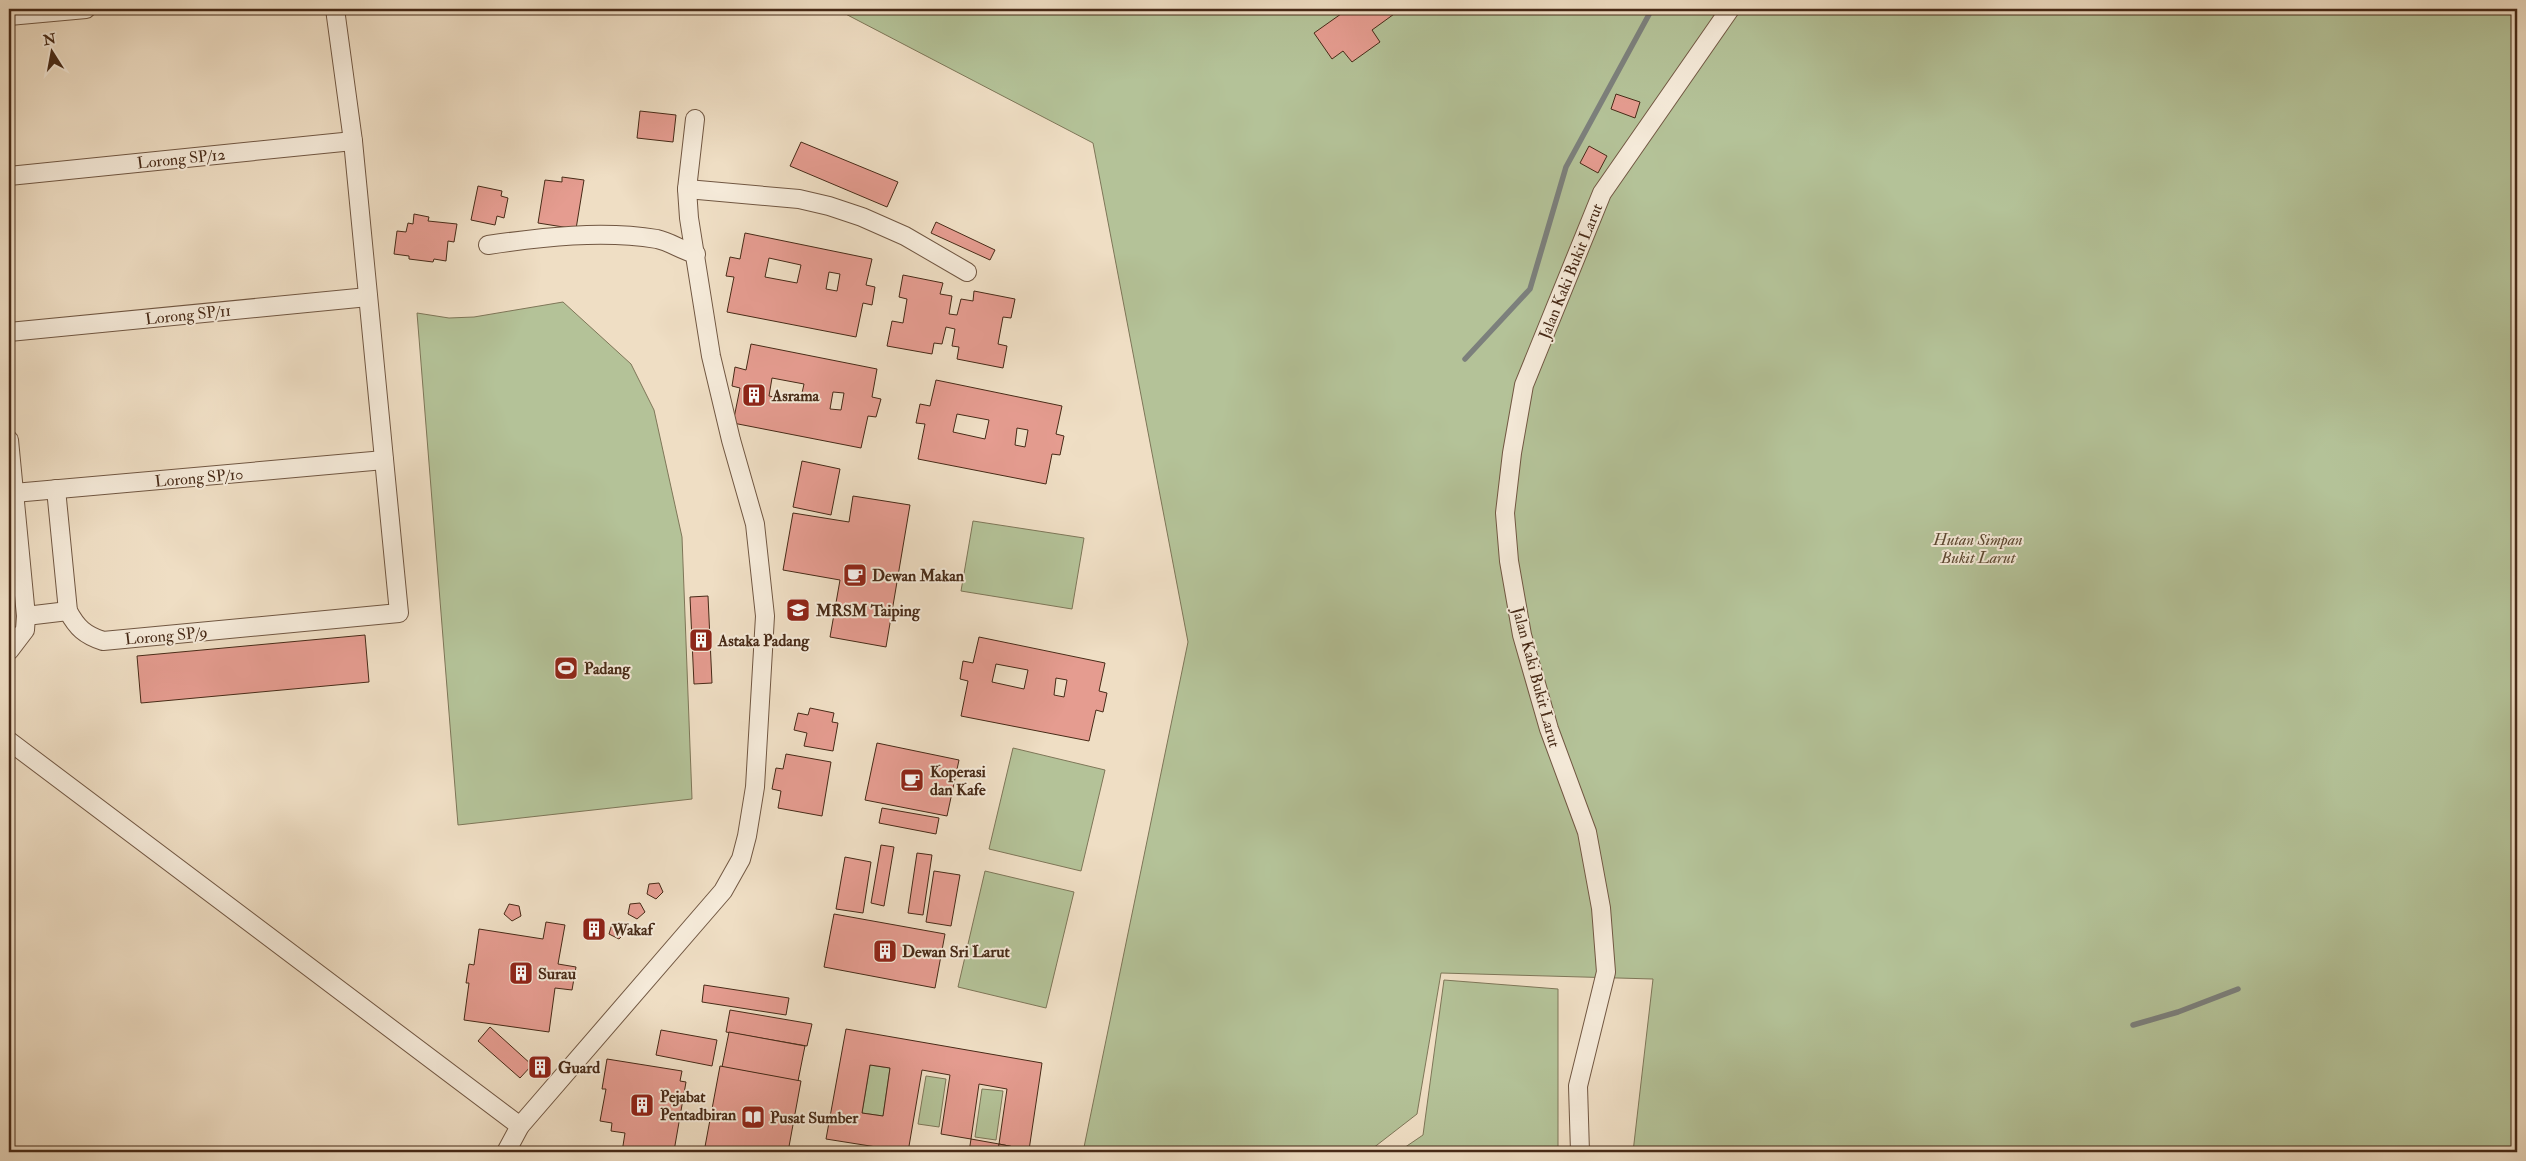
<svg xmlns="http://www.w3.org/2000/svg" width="2526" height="1161" font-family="'IM FELL Double Pica',serif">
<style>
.green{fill:#b4c298;stroke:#7e7658}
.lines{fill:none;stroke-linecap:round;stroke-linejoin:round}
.stream{stroke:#7c807c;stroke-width:5.5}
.building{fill:#e59c90;stroke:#472a17;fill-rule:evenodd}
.minor-casing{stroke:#715742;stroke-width:20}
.minor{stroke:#f5ead9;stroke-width:18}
.labels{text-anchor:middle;stroke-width:4;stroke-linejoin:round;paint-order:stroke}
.street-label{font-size:16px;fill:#472a17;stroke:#f5ead9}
.poi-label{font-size:16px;font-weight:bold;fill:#472a17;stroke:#f5ead9;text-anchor:start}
.park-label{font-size:16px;font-style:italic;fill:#5d4831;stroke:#f5ead9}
</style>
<rect width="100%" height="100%" fill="#efdec4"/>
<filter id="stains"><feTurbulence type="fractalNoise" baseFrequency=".004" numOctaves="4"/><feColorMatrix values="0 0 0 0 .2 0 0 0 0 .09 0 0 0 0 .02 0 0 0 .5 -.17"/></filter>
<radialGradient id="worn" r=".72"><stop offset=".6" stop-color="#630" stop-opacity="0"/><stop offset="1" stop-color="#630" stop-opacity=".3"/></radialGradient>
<g class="green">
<polygon points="836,9 2517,9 2517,1152 1633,1152 1653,979 1441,973 1417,1114 1368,1152 1083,1152 1188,642 1093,143"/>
<polygon points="563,302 631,364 654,410 682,537 692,799 458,825 417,313 449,318 474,317"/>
<polygon points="973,521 1084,538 1072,609 961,591"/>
<polygon points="1013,748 1105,770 1081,871 989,849"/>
<polygon points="985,871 1074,892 1046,1008 958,987"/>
<polygon points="1444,980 1558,989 1558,1152 1398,1152 1423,1135"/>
<polygon points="870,1065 890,1068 883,1116 862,1113"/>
<polygon points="926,1076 946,1079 939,1127 918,1124"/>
<polygon points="982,1089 1003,1091 996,1140 975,1137"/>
</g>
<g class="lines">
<g class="stream">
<polyline points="1465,359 1530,289 1566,167 1652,9"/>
<polyline points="2133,1025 2178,1012 2238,989"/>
</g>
</g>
<g class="building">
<polygon points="1348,9 1401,9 1372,30 1380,42 1352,62 1343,51 1332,59 1314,33"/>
<polygon points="1616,94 1640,102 1635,118 1611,109"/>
<polygon points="640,111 676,115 673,142 637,138"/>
<polygon points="801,142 898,182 887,207 790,166"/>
<polygon points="1589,146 1607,156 1598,173 1580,163"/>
<polygon points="562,177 584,180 576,229 538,223 545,180 562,182"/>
<polygon points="478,186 502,191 501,196 508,198 504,218 497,216 495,225 471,220"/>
<polygon points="414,214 429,217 428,221 457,224 454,242 448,241 446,261 434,259 433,262 409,259 409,256 394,254 397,231 406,232 408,223 413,224"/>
<polygon points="936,222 995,250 990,260 931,233"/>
<path d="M745 233 872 259 866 285 875 287 872 305 863 303 856 337 727 312 734 277 726 276 730 257 740 259ZM769 258 801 265 797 283 765 277ZM829 272 840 274 837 291 826 289Z"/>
<polygon points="903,275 943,283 940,294 952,296 949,314 957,315 961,299 973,301 974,291 1015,299 1011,318 1003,317 998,344 1007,346 1003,368 957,359 959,347 952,346 955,329 946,327 942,344 934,343 932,354 887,346 892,321 903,323 907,299 899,297"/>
<path d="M751 344 877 369 872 397 881 399 876 417 868 416 861 448 733 423 740 388 732 386 735 367 746 370ZM772 378 804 384 800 402 769 396ZM833 392 844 393 841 410 830 409Z"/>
<path d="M936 380 1062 406 1056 434 1064 436 1060 455 1052 454 1046 484 918 459 925 424 916 423 920 404 930 406ZM957 414 989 420 985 439 953 432ZM1017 428 1028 430 1025 447 1015 445Z"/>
<polygon points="802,461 840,469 831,515 793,507"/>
<polygon points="853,496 910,505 886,647 830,637 840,580 783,570 793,513 849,522"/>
<polygon points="708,596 712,683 694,684 690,597"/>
<polygon points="365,635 369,682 141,703 137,656"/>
<path d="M979 637 1105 663 1099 691 1107 693 1103 712 1096 710 1089 741 961 716 968 681 960 679 963 661 973 663ZM996 664 1028 670 1024 689 992 682ZM1056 678 1067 680 1064 697 1054 695Z"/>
<polygon points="810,708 834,713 832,722 838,723 833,751 804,746 807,733 794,730 798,713 808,715"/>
<polygon points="877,743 959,760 947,816 865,800"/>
<polygon points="786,754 831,762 822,816 778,808 781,791 772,789 776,768 783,769"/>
<polygon points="882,808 939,818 936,834 879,823"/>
<polygon points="881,845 894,847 884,906 871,903"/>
<polygon points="917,853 932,855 923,915 908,913"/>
<polygon points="845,857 871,862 863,913 836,909"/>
<polygon points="934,871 960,875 951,926 926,922"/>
<polygon points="659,883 663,892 656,899 647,894 649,884"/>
<polygon points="640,903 645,912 637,919 628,914 630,904"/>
<polygon points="509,904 519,906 521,916 512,921 504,914"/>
<polygon points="834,914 945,934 935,988 824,967"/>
<polygon points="546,922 565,925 558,964 576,967 572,990 555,988 549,1032 464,1020 469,983 466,983 469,964 474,965 479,929 543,939"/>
<polygon points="622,923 626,932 619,939 609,934 612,924"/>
<polygon points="598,924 603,933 595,940 586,935 588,925"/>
<polygon points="704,985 789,998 786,1015 702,1002"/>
<polygon points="730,1010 812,1024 807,1046 726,1032"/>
<polygon points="490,1027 532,1065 520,1078 478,1041"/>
<path d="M846 1029 1042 1063 1029 1150 999 1144 1007 1089 979 1084 971 1139 941 1134 950 1075 922 1070 908 1152 826 1139ZM870 1065 890 1068 883 1116 862 1113Z"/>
<polygon points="661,1030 717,1040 712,1066 656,1055"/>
<polygon points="729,1032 805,1046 798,1081 722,1067"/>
<polygon points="542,1058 549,1064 539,1077 531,1070"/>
<polygon points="607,1059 682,1071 680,1081 686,1082 674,1151 663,1149 663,1152 622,1152 625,1133 611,1131 612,1123 600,1121 606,1089 602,1089"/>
<polygon points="720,1066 801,1081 788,1152 704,1152"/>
<polygon points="971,1139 999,1144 998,1152 969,1152"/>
<polygon points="999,1144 1029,1150 1029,1152 998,1152"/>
</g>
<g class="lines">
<g class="minor-casing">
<g id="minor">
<polyline points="9,16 86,9"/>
<polyline points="9,176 353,141"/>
<polyline points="687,189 799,199 829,206 862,217 905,236 967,272"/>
<path d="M488 245C543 237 602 230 657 239 671 242 682 251 696 254"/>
<polyline points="9,332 368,297"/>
<polyline points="9,440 26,616 25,630 9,651"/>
<path d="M56 489 68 611C77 628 85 635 103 641L399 613 353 141 335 9"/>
<polyline points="14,493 384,460"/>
<polyline points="26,616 68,611"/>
<polyline points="9,741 520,1126"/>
<polyline points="506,1152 520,1126 723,891 741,859 747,836 755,787 765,616 755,524 731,440 711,356 689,218 687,189 695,119"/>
<polyline points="1580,1152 1578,1086 1606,972 1601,908 1587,832 1549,729 1522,635 1509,561 1505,513 1512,453 1524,385 1602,193 1730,9"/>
</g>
</g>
<use href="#minor" class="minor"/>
</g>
<defs>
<g id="building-square" transform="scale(1.25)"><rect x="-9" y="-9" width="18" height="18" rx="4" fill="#8f2418" stroke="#f5ead9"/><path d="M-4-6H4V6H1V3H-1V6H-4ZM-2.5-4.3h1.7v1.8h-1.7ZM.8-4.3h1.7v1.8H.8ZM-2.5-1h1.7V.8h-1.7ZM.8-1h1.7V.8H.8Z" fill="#fff"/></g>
<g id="cafe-square" transform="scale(1.25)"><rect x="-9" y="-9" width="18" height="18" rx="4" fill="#8f2418" stroke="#f5ead9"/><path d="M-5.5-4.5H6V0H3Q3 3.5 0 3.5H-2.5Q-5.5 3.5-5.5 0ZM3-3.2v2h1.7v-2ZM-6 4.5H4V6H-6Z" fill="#fff"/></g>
<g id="school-square" transform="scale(1.25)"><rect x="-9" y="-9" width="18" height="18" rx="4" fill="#8f2418" stroke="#f5ead9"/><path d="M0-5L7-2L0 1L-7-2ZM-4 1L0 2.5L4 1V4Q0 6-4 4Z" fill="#fff"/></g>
<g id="stadium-square" transform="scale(1.25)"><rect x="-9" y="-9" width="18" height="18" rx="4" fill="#8f2418" stroke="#f5ead9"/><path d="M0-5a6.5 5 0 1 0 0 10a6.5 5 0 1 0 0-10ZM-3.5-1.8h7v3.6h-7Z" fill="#fff"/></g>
<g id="library-square" transform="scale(1.25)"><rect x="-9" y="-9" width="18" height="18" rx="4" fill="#8f2418" stroke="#f5ead9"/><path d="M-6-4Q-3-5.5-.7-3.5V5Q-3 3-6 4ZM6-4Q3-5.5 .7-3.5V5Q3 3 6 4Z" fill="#fff"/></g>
</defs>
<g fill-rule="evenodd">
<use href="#building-square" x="754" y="395"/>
<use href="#cafe-square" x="855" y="575"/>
<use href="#school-square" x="798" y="610"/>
<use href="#building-square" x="701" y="640"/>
<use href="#stadium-square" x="566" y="668"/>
<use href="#cafe-square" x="912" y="780"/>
<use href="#building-square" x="594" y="929"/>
<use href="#building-square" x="885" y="951"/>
<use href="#building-square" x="521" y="973"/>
<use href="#building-square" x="540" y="1067"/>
<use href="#building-square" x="642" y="1105"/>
<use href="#library-square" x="753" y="1117"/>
</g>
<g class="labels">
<g class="street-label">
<text transform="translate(181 158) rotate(-6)" y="6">Lorong SP/12</text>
<text transform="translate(1570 271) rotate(-68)" y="6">Jalan Kaki Bukit Larut</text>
<text transform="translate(188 314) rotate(-6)" y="6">Lorong SP/11</text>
<text transform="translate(199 477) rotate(-5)" y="6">Lorong SP/10</text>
<text transform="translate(166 635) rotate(-5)" y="6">Lorong SP/9</text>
<text transform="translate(1537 677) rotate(75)" y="6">Jalan Kaki Bukit Larut</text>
</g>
<g class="poi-label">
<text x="772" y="401">Asrama</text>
<text x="872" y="581">Dewan Makan</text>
<text x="816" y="616">MRSM Taiping</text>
<text x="718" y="646">Astaka Padang</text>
<text x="584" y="674">Padang</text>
<text x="930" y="777">Koperasi<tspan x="930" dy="18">dan Kafe</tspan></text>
<text x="612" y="935">Wakaf</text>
<text x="902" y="957">Dewan Sri Larut</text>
<text x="538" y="979">Surau</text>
<text x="558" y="1073">Guard</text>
<text x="660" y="1102">Pejabat<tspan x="660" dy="18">Pentadbiran</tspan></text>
<text x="770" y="1123">Pusat Sumber</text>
</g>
<g class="park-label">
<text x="1978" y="545">Hutan Simpan<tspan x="1978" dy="18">Bukit Larut</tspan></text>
</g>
</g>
<rect width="2526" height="1161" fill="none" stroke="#efdec4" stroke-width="30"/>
<rect x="10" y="10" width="2506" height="1141" fill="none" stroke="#472a17" stroke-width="2.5"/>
<rect x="15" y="15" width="2496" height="1131" fill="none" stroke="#472a17"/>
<g transform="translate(52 52) rotate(349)" stroke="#f5ead9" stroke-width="4" paint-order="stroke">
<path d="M0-4L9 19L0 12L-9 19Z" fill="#472a17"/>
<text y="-8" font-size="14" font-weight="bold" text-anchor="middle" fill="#472a17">N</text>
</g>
<rect width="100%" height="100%" filter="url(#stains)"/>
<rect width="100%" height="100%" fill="url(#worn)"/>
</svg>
